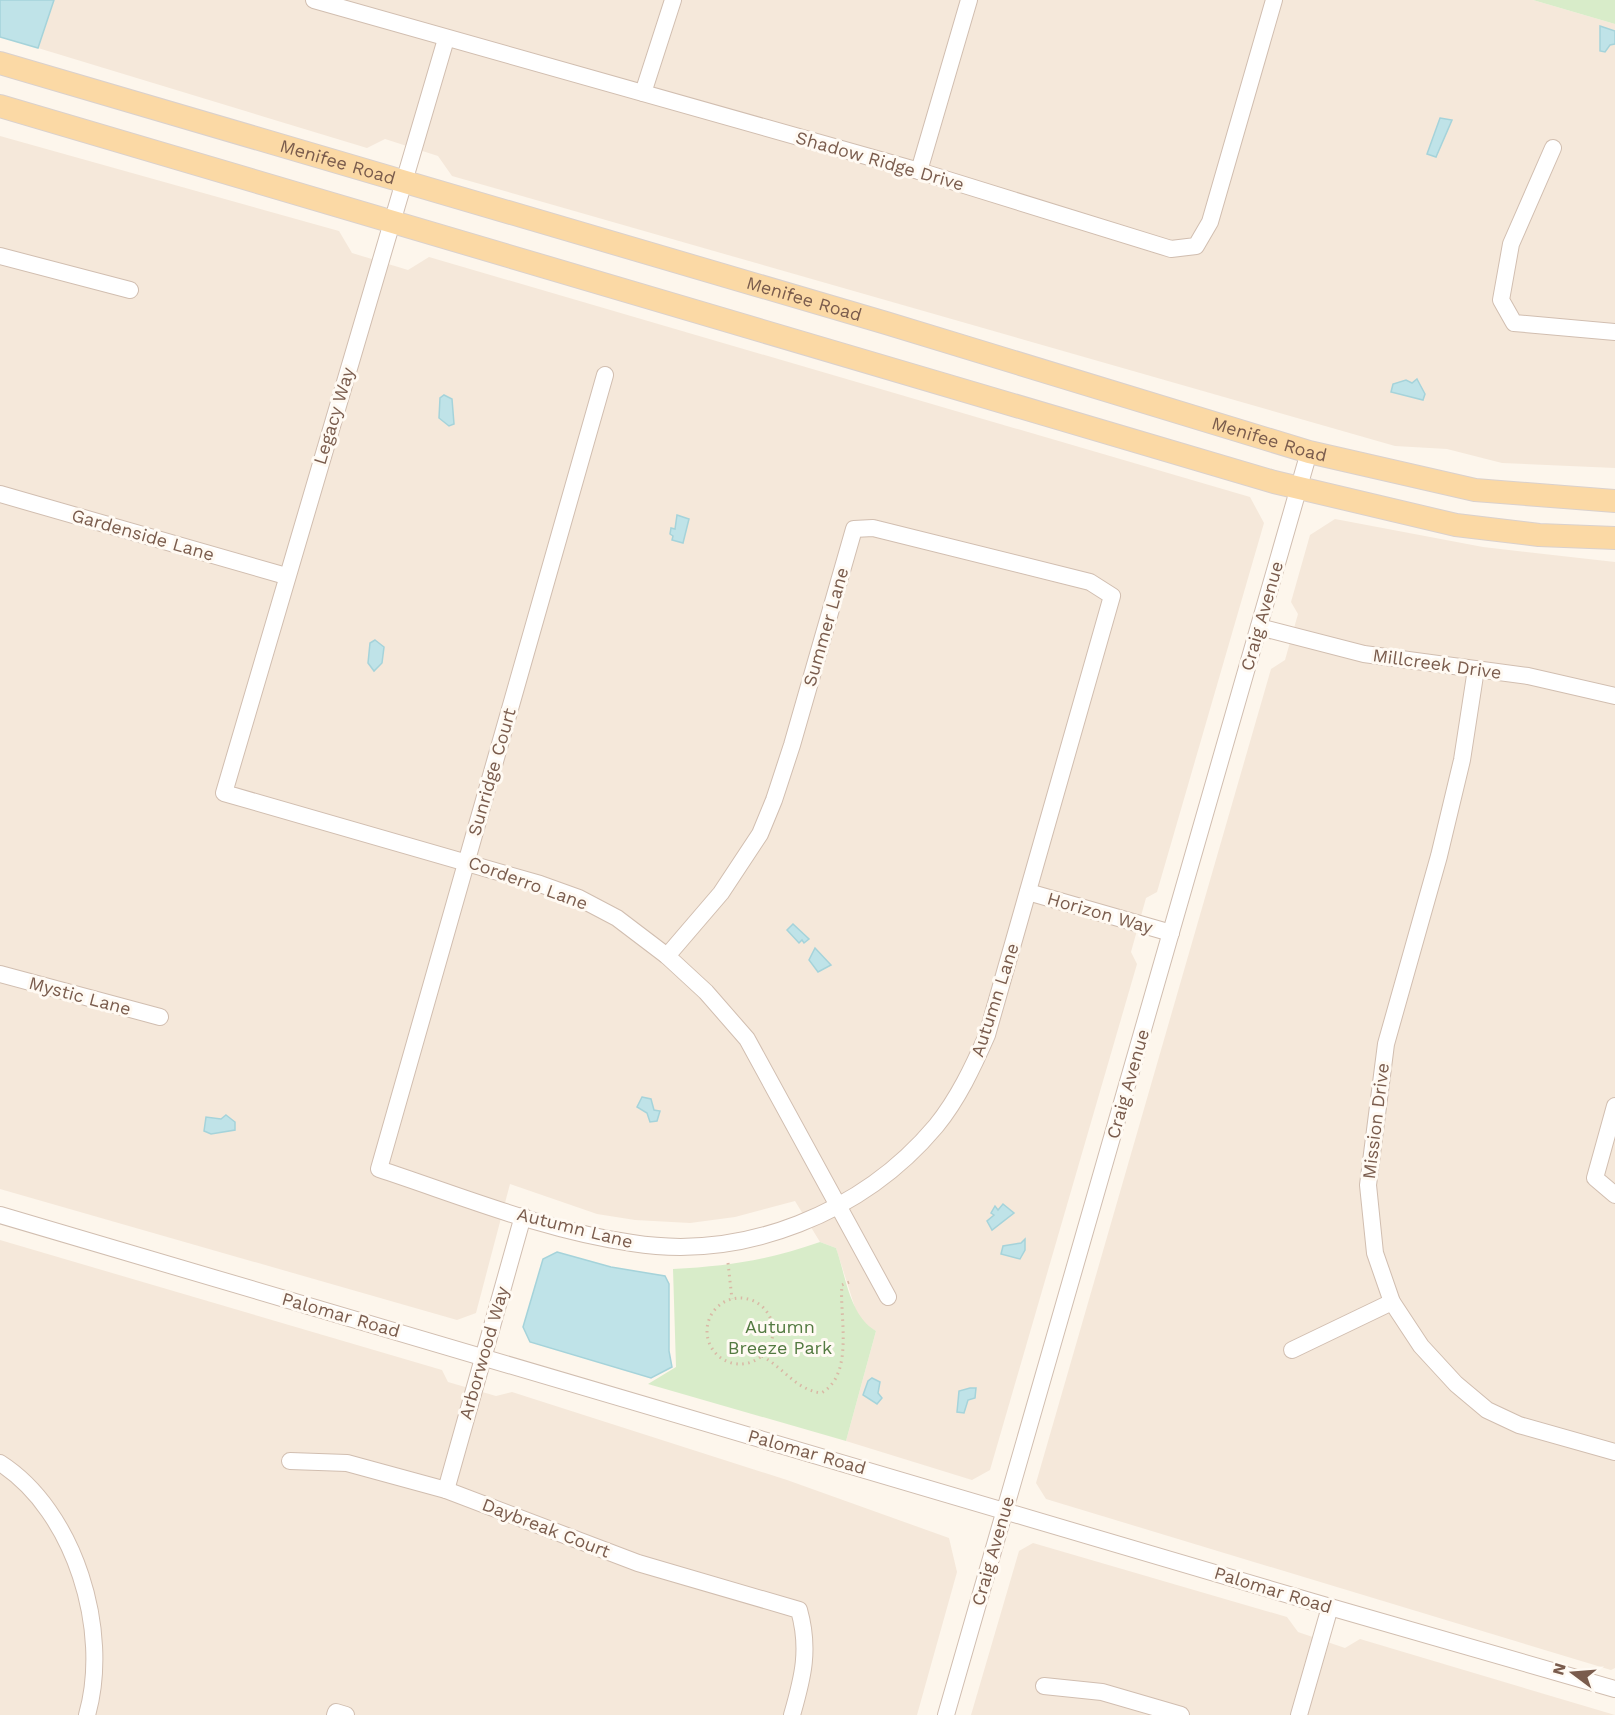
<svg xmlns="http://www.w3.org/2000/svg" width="1615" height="1715" font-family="'Work Sans',sans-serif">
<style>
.residential{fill:#f5e8da}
.green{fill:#d8ecc9}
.water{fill:#bfe3e8;stroke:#a5d3da;stroke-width:1.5}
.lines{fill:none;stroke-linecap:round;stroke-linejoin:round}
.minor-casing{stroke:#d1beb0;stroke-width:18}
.major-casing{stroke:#dad1cd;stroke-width:24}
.path{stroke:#d9b8a5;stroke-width:3;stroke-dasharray:1.5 4.5;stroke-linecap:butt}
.minor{stroke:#fff;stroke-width:16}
.major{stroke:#fbd9a5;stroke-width:22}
.labels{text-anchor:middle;stroke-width:6;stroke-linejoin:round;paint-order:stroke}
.street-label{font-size:18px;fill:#7a5c4d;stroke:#fffaf3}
.park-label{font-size:18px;fill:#537a41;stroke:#fffaf3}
</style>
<rect width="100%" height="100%" fill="#fdf6ec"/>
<g class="residential">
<polygon points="54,0 1533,0 1615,24 1615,468 1502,463 1447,449 1395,446 452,176 438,156 385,139 367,148 38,48"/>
<polygon points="0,136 339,231 352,253 408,270 429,257 1250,497 1264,523 1157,892 1146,898 1131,952 1137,964 990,1470 972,1480 846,1441 876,1331 865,1325 857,1314 836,1248 820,1242 795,1201 735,1217 690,1223 635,1220 597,1214 510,1184 476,1313 457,1320 0,1189"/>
<polygon points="1335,519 1483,547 1615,562 1615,1668 1611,1670 1046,1499 1036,1483 1271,669 1285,660 1298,614 1291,602 1310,535"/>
<polygon points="0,1240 442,1370 448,1382 496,1396 512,1392 787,1480 949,1538 957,1572 917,1715 0,1715"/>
<polygon points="1033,1543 1287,1617 1298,1632 1345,1648 1360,1639 1615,1715 971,1715 1019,1551"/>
</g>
<g class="green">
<polygon points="1533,0 1615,0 1615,24"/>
<path d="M820 1242 836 1248C846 1276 849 1315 876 1331L846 1441 648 1384 676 1367 673 1269C729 1266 768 1260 820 1242Z"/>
</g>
<g class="water">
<polygon points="0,0 54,0 38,48 0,37"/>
<polygon points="1600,26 1615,31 1615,44 1610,45 1605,52 1600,51"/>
<polygon points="1440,118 1452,120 1436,157 1427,154"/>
<polygon points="1417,379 1425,394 1423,400 1391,392 1393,384 1406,380 1412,383"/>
<polygon points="444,395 452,399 454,424 449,426 439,418 440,398"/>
<polygon points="677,515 689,519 683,543 672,540 673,536 670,534 671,528 675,529"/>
<polygon points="375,640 384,647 382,663 374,671 368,663 370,643"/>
<polygon points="793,924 809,939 804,943 802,940 799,943 787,930"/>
<polygon points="815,948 831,965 818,972 809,960"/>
<polygon points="642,1097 651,1099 654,1110 660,1111 657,1121 650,1122 647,1113 637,1107"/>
<polygon points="226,1115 235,1122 235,1130 211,1134 204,1131 206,1117 221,1119"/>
<polygon points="1003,1204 1014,1213 992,1230 987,1221 994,1215 991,1213 995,1206 998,1210"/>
<polygon points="1025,1239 1025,1250 1020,1259 1001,1254 1003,1246 1021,1243"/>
<polygon points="557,1252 611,1267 665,1276 669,1284 669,1351 672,1367 651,1378 530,1342 523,1327 543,1259"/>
<polygon points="872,1378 880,1382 878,1393 882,1398 877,1404 863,1395 868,1381"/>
<polygon points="970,1388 976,1388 975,1398 968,1400 964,1413 957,1412 959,1391"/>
</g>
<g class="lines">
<g class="minor-casing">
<g id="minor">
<polyline points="314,0 919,171 1171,249 1196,246 1210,222 1274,0"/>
<polyline points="446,39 224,793 540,884 579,898 617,918 667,956 706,992 747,1039 888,1297"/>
<polyline points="643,93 673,0"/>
<polyline points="1553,148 1511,244 1501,300 1514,323 1615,332"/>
<polyline points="919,171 969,0"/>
<polyline points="0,256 130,290"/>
<path d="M605 375 379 1169C461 1196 546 1231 632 1243 744 1261 863 1213 936 1126 958 1099 973 1067 987 1035L1112 596 1090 582 873 528 854 529 792 745 774 800 760 834 721 893 667 956"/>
<polyline points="0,494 286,576"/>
<polyline points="1259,627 1364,654 1528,676 1615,696"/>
<polyline points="1476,669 1462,760 1439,856 1386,1044 1368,1185 1375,1253 1392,1302 1421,1346 1456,1384 1487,1410 1519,1425 1615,1452"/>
<polyline points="1028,892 1171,933"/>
<polyline points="0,974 160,1017"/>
<polyline points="1615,1106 1595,1178 1615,1195"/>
<polyline points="0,1215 1330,1607 1615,1689"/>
<polyline points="1292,1350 1392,1302"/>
<path d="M290 1461 347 1463 446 1490 638 1563 799 1610C810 1649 803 1677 792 1715"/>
<path d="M0 1463C75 1511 111 1631 87 1715"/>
<polyline points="446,1490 523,1216"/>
<polyline points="1044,1686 1102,1692 1181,1715"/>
<polyline points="335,1715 336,1712 346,1715"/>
<polyline points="946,1715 1309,452"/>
<polyline points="1299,1715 1330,1607"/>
</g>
</g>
<g class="major-casing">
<g id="major">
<path id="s1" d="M0 63 886 323 1309 452 1475 490 1615 501"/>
<polyline points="0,106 1274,482 1456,525 1539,535 1615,538"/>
</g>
</g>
<g class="path">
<polyline points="728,1263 732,1299"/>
<circle cx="740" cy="1331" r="33"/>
<path d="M762 1356C785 1369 795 1389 821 1393 855 1375 839 1315 842 1285L852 1281"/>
</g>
<use href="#minor" class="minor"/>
<use href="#major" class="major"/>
</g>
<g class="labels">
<g class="street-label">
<text transform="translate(880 161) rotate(16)" y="6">Shadow Ridge Drive</text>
<text dy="6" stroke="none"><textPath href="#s1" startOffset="352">Menifee Road</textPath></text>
<text dy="6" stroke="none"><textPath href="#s1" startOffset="838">Menifee Road</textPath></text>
<text transform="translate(334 416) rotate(-73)" y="6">Legacy Way</text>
<text dy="6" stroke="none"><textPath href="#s1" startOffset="1324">Menifee Road</textPath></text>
<text transform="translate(143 535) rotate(16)" y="6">Gardenside Lane</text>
<text transform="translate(1262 616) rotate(-74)" y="6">Craig Avenue</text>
<text transform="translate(826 627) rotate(-74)" y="6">Summer Lane</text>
<text transform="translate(1437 664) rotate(8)" y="6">Millcreek Drive</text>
<text transform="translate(492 772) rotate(-74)" y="6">Sunridge Court</text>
<text transform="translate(528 883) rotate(20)" y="6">Corderro Lane</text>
<text transform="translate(1100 913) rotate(16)" y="6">Horizon Way</text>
<text transform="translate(80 996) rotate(15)" y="6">Mystic Lane</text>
<text transform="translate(995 1000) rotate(-72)" y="6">Autumn Lane</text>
<text transform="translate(1128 1084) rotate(-74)" y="6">Craig Avenue</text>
<text transform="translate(1376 1121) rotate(-83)" y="6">Mission Drive</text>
<text transform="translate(575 1228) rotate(14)" y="6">Autumn Lane</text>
<text transform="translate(341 1315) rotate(16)" y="6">Palomar Road</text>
<text transform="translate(484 1353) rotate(-74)" y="6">Arborwood Way</text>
<text transform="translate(807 1452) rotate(16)" y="6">Palomar Road</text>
<text transform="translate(546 1528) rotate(21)" y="6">Daybreak Court</text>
<text transform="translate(993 1551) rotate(-74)" y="6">Craig Avenue</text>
<text transform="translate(1273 1590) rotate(17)" y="6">Palomar Road</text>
</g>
<g class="park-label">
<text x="780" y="1333">Autumn<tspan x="780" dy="21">Breeze Park</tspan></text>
</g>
</g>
<g transform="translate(1573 1673) rotate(286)" stroke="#fffaf3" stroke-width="4.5" paint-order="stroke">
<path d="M0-4.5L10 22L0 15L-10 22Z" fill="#7a5c4d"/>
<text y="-9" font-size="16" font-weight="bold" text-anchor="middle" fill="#7a5c4d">N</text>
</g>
</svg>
